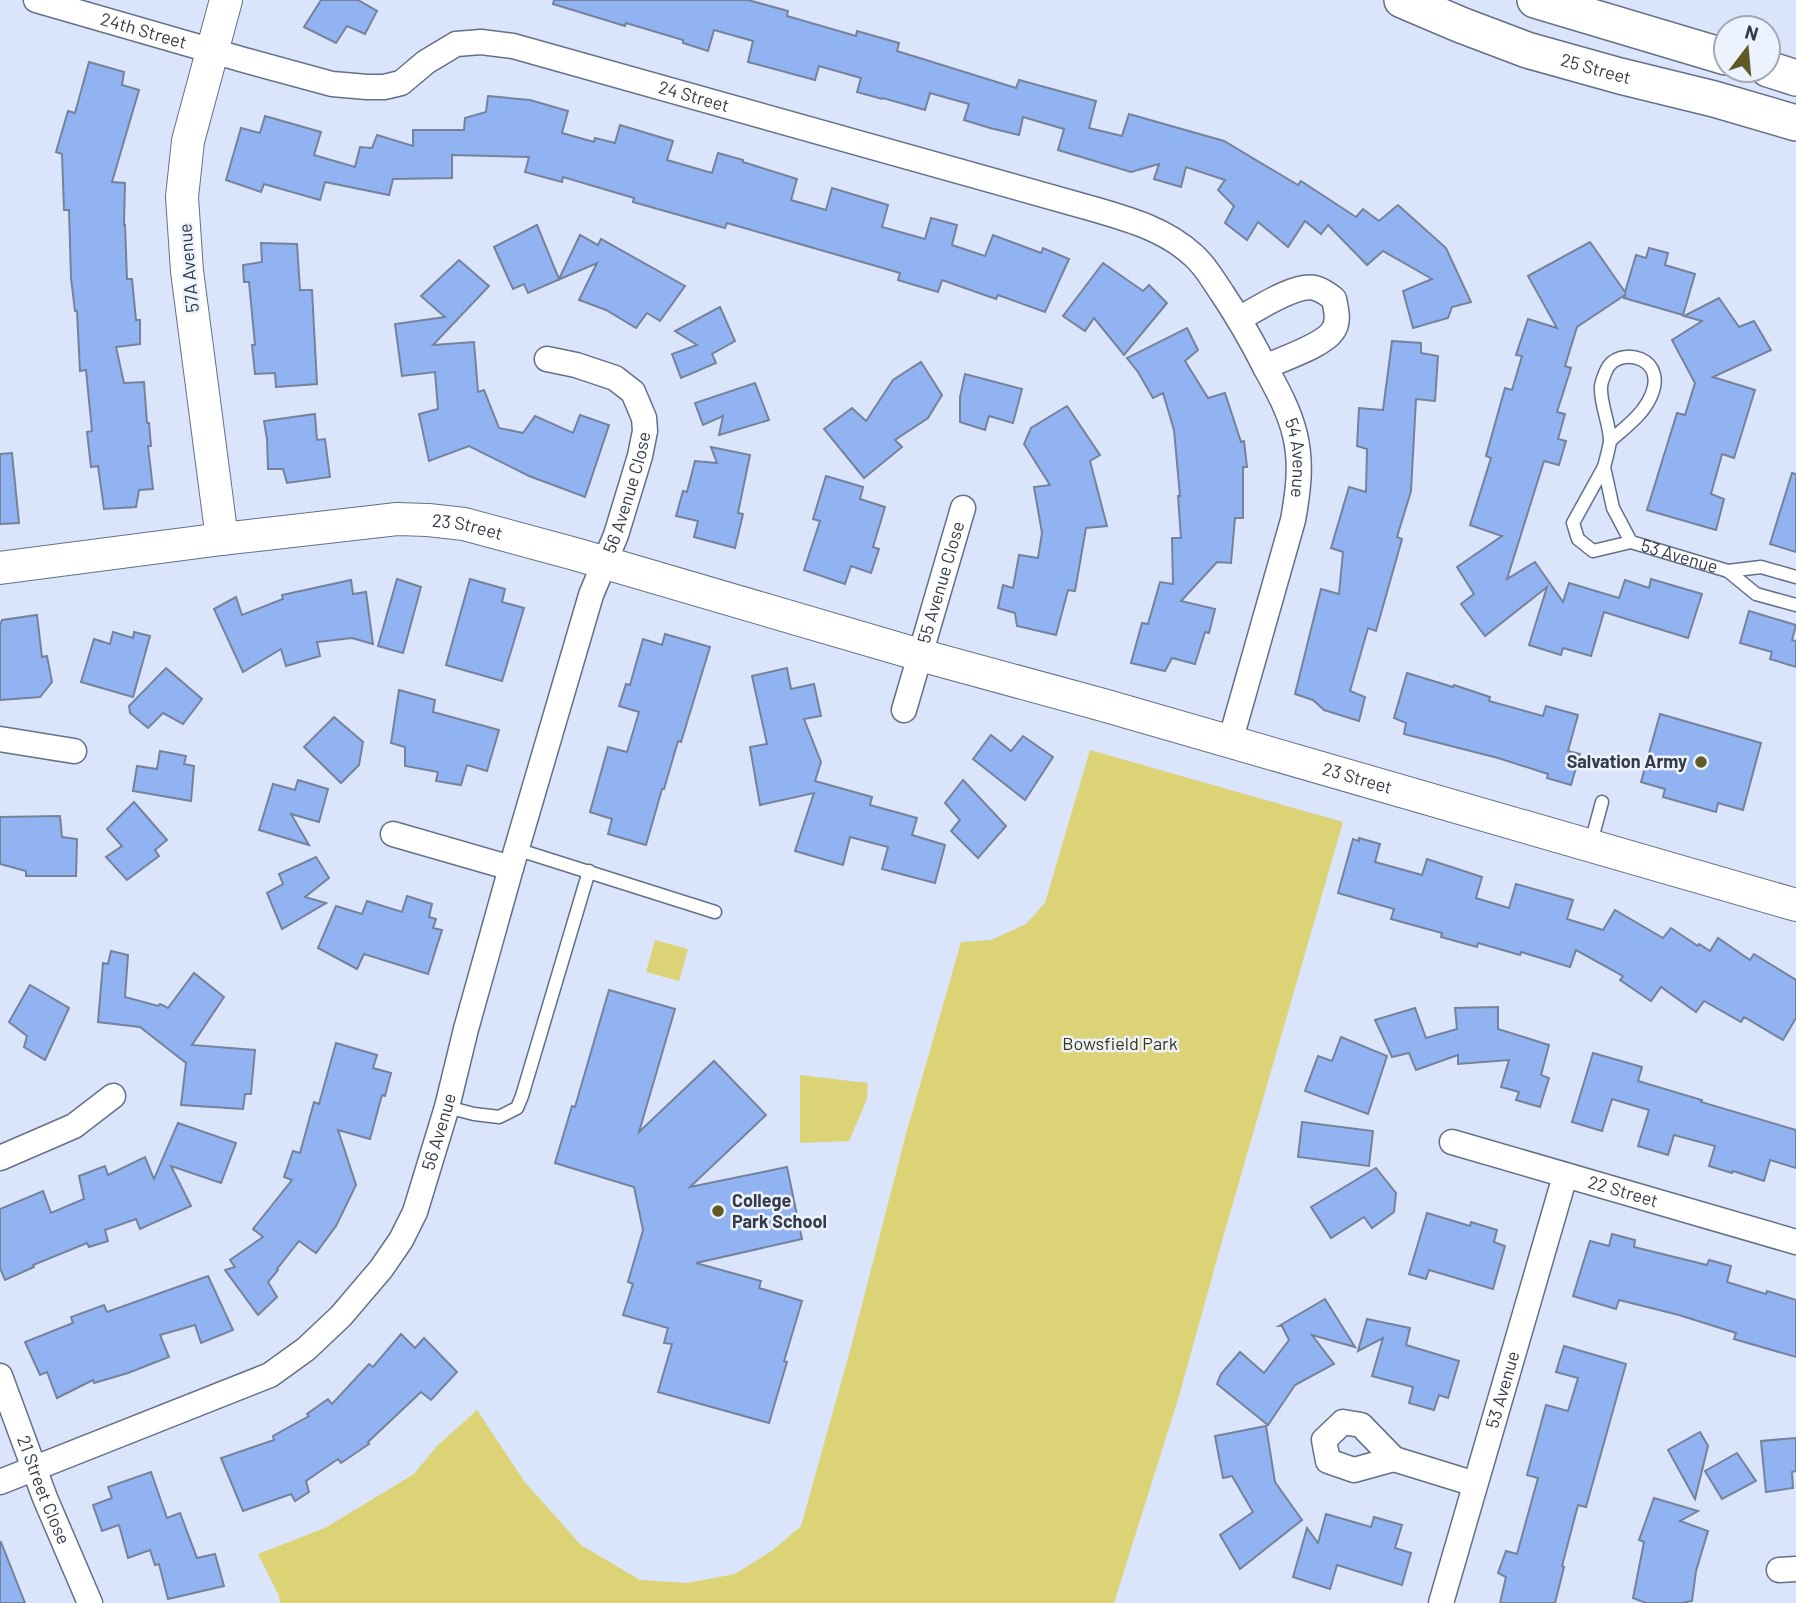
<svg xmlns="http://www.w3.org/2000/svg" width="1796" height="1603" font-family="Barlow,sans-serif">
<style>
.green{fill:#dcd376}
.building{fill:#92b3f2;stroke:#75829b;stroke-width:2}
.lines{fill:none;stroke-linecap:round;stroke-linejoin:round}
.service-casing{stroke:#637089;stroke-width:15}
.minor-casing{stroke:#637089;stroke-width:27}
.tertiary-casing{stroke:#637089;stroke-width:34}
.secondary-casing{stroke:#637089;stroke-width:38}
.service{stroke:#fff;stroke-width:12}
.minor{stroke:#fff;stroke-width:24}
.tertiary{stroke:#fff;stroke-width:32}
.secondary{stroke:#fff;stroke-width:35}
.poi-dot{fill:#605a27;stroke:#ecf2fe;stroke-width:2.5}
.labels{text-anchor:middle;stroke-width:5;stroke-linejoin:round;paint-order:stroke}
.street-label{font-size:18px;fill:#353b46;stroke:#ecf2fe}
.poi-label{font-size:18px;font-weight:bold;fill:#353b46;stroke:#ecf2fe;text-anchor:end}
.park-label{font-size:18px;fill:#3d390e;stroke:#ecf2fe}
</style>
<rect width="100%" height="100%" fill="#dae5fc"/>
<g class="green">
<polygon points="1090,750 1343,822 1224,1234 1179,1396 1114,1603 280,1603 279,1596 258,1554 325,1528 414,1474 437,1446 477,1410 524,1481 581,1545 640,1580 687,1583 735,1574 773,1550 801,1526 851,1347 906,1134 961,942 991,940 1026,924 1045,903"/>
<polygon points="655,940 688,949 679,981 646,972"/>
<polygon points="800,1075 868,1083 867,1099 849,1141 800,1143"/>
</g>
<g class="building">
<polygon points="321,0 358,0 377,11 365,34 347,26 336,43 304,27"/>
<polygon points="554,0 748,0 788,11 787,16 856,36 857,31 899,43 897,51 1016,88 1019,80 1096,101 1089,128 1122,136 1129,114 1224,141 1298,185 1301,181 1356,217 1363,209 1379,221 1398,205 1446,248 1471,302 1452,307 1448,318 1413,328 1403,291 1432,279 1383,251 1367,265 1328,225 1321,234 1305,221 1288,247 1258,222 1247,240 1225,223 1234,206 1218,190 1225,180 1186,167 1181,187 1154,179 1159,164 1131,172 1058,150 1064,129 1023,117 1019,135 990,128 964,120 969,104 930,93 925,110 883,98 882,99 857,92 861,78 819,66 815,80 748,62 753,41 714,30 708,51 683,43 683,40 626,23 625,26 553,4"/>
<polygon points="89,62 124,72 122,85 139,90 112,182 125,183 124,225 125,225 127,279 132,279 136,320 140,320 140,344 116,347 124,383 144,382 147,423 149,423 151,446 148,446 153,489 139,490 136,507 104,509 98,466 91,467 87,432 92,431 86,370 80,371 77,311 75,311 71,278 69,210 64,210 62,154 56,152 68,111 75,113"/>
<polygon points="488,96 530,100 568,111 562,133 594,142 595,138 615,143 620,125 673,141 667,160 712,173 718,153 743,160 743,162 797,179 791,200 826,210 832,188 888,205 882,227 925,239 931,218 957,225 952,245 985,256 993,235 1041,253 1043,248 1069,259 1045,312 998,295 996,299 942,280 938,292 898,280 900,273 727,223 725,228 633,202 634,198 563,177 562,182 525,172 529,157 452,155 452,178 393,179 389,195 325,182 320,200 264,184 261,192 226,180 241,128 260,133 265,116 321,132 314,155 355,167 360,147 372,148 377,135 413,146 413,130 464,130 465,118 486,112"/>
<polygon points="537,225 559,279 580,235 598,245 601,239 685,286 660,321 647,313 636,328 606,310 579,300 597,263 528,293 524,284 513,289 494,247"/>
<polygon points="1590,242 1625,292 1636,255 1646,258 1649,248 1668,253 1665,265 1695,274 1683,315 1624,298 1625,295 1577,327 1565,366 1571,368 1557,412 1565,414 1558,439 1566,441 1559,465 1544,461 1507,579 1535,562 1563,602 1569,583 1619,598 1625,580 1649,588 1651,579 1702,594 1688,638 1604,612 1591,656 1563,648 1561,655 1529,645 1547,587 1485,636 1461,604 1474,594 1457,567 1502,536 1470,525 1491,458 1486,456 1505,388 1512,390 1522,356 1516,355 1528,319 1557,328 1528,276"/>
<polygon points="261,243 297,244 300,290 312,290 317,384 276,387 275,373 255,374 252,345 255,345 249,282 244,282 243,265 262,262"/>
<polygon points="459,260 489,286 433,345 474,342 478,392 484,390 499,428 523,433 535,416 573,433 580,415 609,425 585,497 529,476 469,446 429,461 419,414 438,409 435,372 402,376 395,324 445,317 421,296"/>
<polygon points="1103,263 1143,291 1149,285 1167,303 1124,355 1094,318 1085,331 1063,316"/>
<polygon points="1719,298 1739,327 1754,321 1771,350 1713,377 1755,390 1734,458 1722,454 1711,494 1724,499 1716,530 1647,510 1677,413 1685,415 1695,383 1672,340 1702,321 1684,316"/>
<polygon points="720,307 735,341 712,354 716,363 681,378 672,354 697,345 675,331"/>
<polygon points="1187,328 1198,350 1185,361 1208,398 1225,393 1241,442 1244,441 1247,467 1243,467 1243,518 1235,518 1231,563 1217,562 1181,601 1215,609 1209,633 1205,632 1195,664 1172,658 1165,671 1131,663 1142,623 1148,624 1160,582 1173,584 1172,538 1181,538 1178,496 1180,496 1174,430 1163,393 1153,398 1138,372 1127,358"/>
<polygon points="1392,341 1421,343 1421,353 1438,356 1435,401 1416,399 1411,491 1397,537 1402,539 1376,631 1368,628 1350,691 1365,697 1359,721 1324,710 1313,700 1295,694 1321,589 1339,594 1343,552 1331,548 1349,487 1366,492 1367,449 1357,446 1359,408 1383,410"/>
<polygon points="921,362 942,395 928,418 895,440 902,447 864,478 824,429 852,408 866,421 893,380"/>
<polygon points="965,374 1022,389 1013,423 989,416 985,430 960,422 960,397"/>
<polygon points="755,383 769,420 719,435 723,416 703,425 695,403"/>
<polygon points="1067,406 1100,455 1090,461 1107,526 1086,528 1075,591 1068,590 1056,635 1017,626 1015,613 998,608 1003,585 1013,588 1019,555 1038,558 1042,533 1034,487 1050,485 1024,444 1031,428"/>
<polygon points="315,414 317,440 325,439 330,477 287,483 283,469 268,469 267,439 264,421"/>
<polygon points="711,447 750,455 738,513 743,514 735,548 694,537 698,521 676,516 683,491 687,492 695,461 717,463"/>
<polygon points="12,453 19,523 0,524 0,454"/>
<polygon points="1792,473 1796,474 1796,552 1770,544"/>
<polygon points="826,476 863,487 860,499 885,507 873,547 879,549 871,573 851,566 845,584 804,570 820,521 813,519"/>
<polygon points="397,579 421,587 403,653 378,646"/>
<polygon points="470,579 505,589 502,602 524,608 502,681 446,665"/>
<polygon points="351,580 353,594 366,592 373,644 352,638 317,642 320,656 286,666 281,649 243,672 214,609 236,597 242,615 283,599 282,595"/>
<polygon points="1749,611 1796,625 1792,640 1796,641 1796,667 1770,659 1772,652 1740,643"/>
<polygon points="37,615 42,657 47,656 52,682 40,697 0,700 0,626 2,620"/>
<polygon points="113,632 133,638 134,632 150,636 133,697 81,682 94,639 110,644"/>
<polygon points="665,634 710,647 681,742 678,741 664,789 662,789 646,845 608,834 612,819 590,812 608,747 627,752 639,712 619,706 626,684 630,685 643,639 662,645"/>
<polygon points="166,668 202,699 183,724 163,713 148,728 130,713 129,706"/>
<polygon points="787,668 791,689 814,684 821,716 804,719 821,762 815,781 872,797 870,805 917,818 912,835 945,845 935,883 882,869 888,847 850,837 843,865 795,851 814,793 760,805 750,747 767,744 752,676"/>
<polygon points="1407,673 1453,687 1454,685 1490,697 1489,701 1543,716 1546,706 1578,715 1568,751 1580,754 1571,785 1547,778 1548,774 1498,758 1404,734 1406,723 1394,718"/>
<polygon points="399,690 435,700 433,712 499,730 487,771 467,765 461,785 436,781 438,772 405,766 405,747 391,743"/>
<polygon points="1660,714 1761,743 1743,810 1718,803 1716,812 1663,797 1665,789 1641,782"/>
<polygon points="334,717 363,742 359,765 341,783 304,747"/>
<polygon points="991,735 1011,751 1023,736 1053,757 1025,800 973,759"/>
<polygon points="160,751 186,756 184,764 194,766 191,801 133,791 137,766 157,769"/>
<polygon points="298,780 328,789 319,822 291,814 309,845 259,830 273,784 295,790"/>
<polygon points="963,780 1006,826 978,858 951,831 960,820 945,803"/>
<polygon points="134,802 167,840 155,850 159,856 127,880 106,857 122,846 107,829"/>
<polygon points="60,816 62,837 77,839 76,876 26,876 26,871 0,864 0,817"/>
<polygon points="1359,838 1380,844 1375,862 1422,875 1427,859 1482,877 1476,898 1509,908 1516,884 1573,900 1567,919 1603,930 1615,910 1663,938 1671,928 1698,946 1699,944 1710,951 1718,938 1750,960 1754,954 1796,980 1796,1018 1783,1040 1744,1017 1741,1022 1704,1001 1696,1012 1661,987 1651,1001 1620,980 1623,976 1576,950 1570,967 1521,952 1520,955 1478,943 1477,947 1441,937 1442,933 1391,919 1394,909 1338,893 1353,839 1359,841"/>
<polygon points="316,857 329,878 305,897 326,903 282,929 267,893 283,884 279,874"/>
<polygon points="407,896 432,904 429,917 436,919 433,928 442,930 428,974 364,954 357,969 318,948 336,906 362,914 367,901 402,912"/>
<polygon points="111,951 128,955 125,997 158,1006 160,1004 168,1008 194,973 224,997 192,1045 255,1050 251,1094 245,1094 243,1109 181,1105 186,1063 140,1027 98,1022 103,963 108,964"/>
<polygon points="30,985 69,1008 45,1060 24,1047 27,1036 9,1022"/>
<polygon points="609,990 675,1009 639,1132 714,1061 766,1115 690,1187 787,1167 802,1239 696,1263 761,1281 759,1288 802,1301 784,1361 787,1362 769,1423 658,1392 672,1344 664,1343 668,1328 623,1315 633,1284 628,1282 643,1230 634,1187 555,1163 572,1106 575,1107"/>
<polygon points="1498,1007 1498,1029 1549,1045 1541,1075 1549,1078 1540,1107 1516,1100 1519,1092 1501,1087 1509,1060 1458,1064 1458,1055 1416,1070 1409,1053 1392,1057 1375,1020 1415,1008 1426,1038 1457,1029 1455,1008"/>
<polygon points="1341,1037 1387,1056 1368,1114 1305,1091 1318,1056 1332,1061"/>
<polygon points="336,1043 377,1055 373,1068 391,1073 385,1096 382,1095 370,1139 338,1130 356,1185 336,1226 316,1253 299,1241 277,1269 278,1270 268,1282 277,1297 258,1315 225,1270 235,1267 230,1260 263,1237 253,1229 292,1180 284,1177 293,1151 300,1153 314,1102 319,1104"/>
<polygon points="1593,1053 1642,1067 1638,1081 1702,1100 1701,1102 1796,1130 1796,1168 1770,1160 1764,1181 1733,1171 1732,1173 1709,1166 1715,1146 1674,1135 1668,1155 1638,1146 1649,1110 1612,1099 1602,1131 1572,1122"/>
<polygon points="1302,1122 1373,1131 1369,1166 1298,1157"/>
<polygon points="178,1123 236,1143 221,1183 171,1166 191,1206 140,1229 136,1219 105,1230 108,1241 89,1247 87,1243 33,1265 34,1267 5,1280 0,1268 0,1209 43,1191 51,1213 84,1199 79,1176 105,1166 108,1175 145,1157 154,1179"/>
<polygon points="1376,1168 1396,1193 1394,1212 1372,1228 1364,1217 1331,1238 1311,1207"/>
<polygon points="1427,1213 1470,1226 1471,1222 1497,1230 1494,1242 1505,1246 1493,1289 1429,1270 1426,1279 1409,1274"/>
<polygon points="1612,1234 1635,1240 1634,1247 1707,1265 1709,1260 1731,1266 1727,1282 1766,1294 1767,1291 1796,1300 1796,1357 1734,1339 1736,1333 1679,1315 1619,1300 1616,1309 1573,1296 1590,1241 1609,1246"/>
<polygon points="208,1276 233,1330 201,1343 195,1325 160,1335 169,1357 128,1373 94,1383 93,1380 57,1398 47,1372 40,1375 25,1342 73,1323 71,1317 104,1305 107,1312"/>
<polygon points="1325,1299 1355,1347 1312,1335 1334,1364 1295,1385 1268,1425 1217,1384 1221,1374 1240,1352 1264,1373 1289,1340 1282,1326 1279,1326"/>
<polygon points="1367,1319 1410,1328 1406,1345 1459,1361 1448,1398 1439,1395 1434,1410 1409,1403 1413,1387 1372,1376 1383,1338 1358,1351"/>
<polygon points="401,1334 415,1348 424,1338 457,1372 431,1400 421,1392 368,1442 369,1444 341,1463 338,1459 306,1481 309,1492 295,1501 291,1494 243,1511 221,1458 274,1440 273,1436 309,1416 307,1414 328,1399 332,1404 369,1364 373,1367"/>
<polygon points="1564,1346 1626,1364 1586,1507 1578,1505 1562,1566 1564,1567 1555,1603 1500,1603 1506,1577 1498,1573 1506,1551 1517,1554 1538,1478 1527,1475 1546,1405 1568,1411 1578,1378 1556,1372"/>
<polygon points="1266,1426 1275,1482 1302,1520 1240,1569 1220,1535 1253,1512 1232,1476 1223,1478 1215,1436"/>
<polygon points="1700,1432 1708,1446 1695,1499 1668,1450"/>
<polygon points="1796,1438 1796,1471 1792,1472 1793,1488 1766,1492 1761,1441"/>
<polygon points="1737,1453 1756,1481 1722,1499 1705,1471"/>
<polygon points="151,1472 167,1518 180,1513 197,1558 215,1554 224,1586 168,1599 159,1564 155,1565 150,1550 128,1558 119,1525 102,1531 93,1505 112,1498 108,1487"/>
<polygon points="1654,1498 1698,1511 1680,1521 1708,1531 1696,1571 1692,1601 1682,1603 1646,1603 1633,1598 1644,1542 1639,1540"/>
<polygon points="1326,1514 1371,1527 1374,1517 1402,1525 1395,1548 1411,1553 1402,1585 1337,1565 1330,1589 1293,1577 1307,1528 1318,1543"/>
<polygon points="1,1542 25,1603 0,1603 0,1543"/>
</g>
<g class="lines">
<g class="service-casing">
<g id="service">
<path d="M1604 467C1606 459 1609 449 1610 441 1610 424 1600 404 1601 387 1601 382 1604 376 1606 371 1616 344 1674 356 1648 402 1639 418 1623 429 1610 441"/>
<path id="s1" d="M1631 542 1613 508 1604 467 1573 523 1578 539 1593 551 1631 542 1728 571 1761 567 1796 577"/>
<polyline points="1728,571 1756,594 1796,605"/>
<polyline points="1590,846 1602,802"/>
<polyline points="516,849 715,912"/>
<polyline points="447,1107 474,1114 499,1117 517,1108 522,1096 589,871"/>
</g>
</g>
<g class="minor-casing">
<g id="minor">
<path id="s2" d="M36 0 244 60 332 84 367 87H384L401 83 426 62 456 44 481 42 513 46 1097 210C1131 220 1166 230 1193 255 1205 265 1213 280 1222 293 1238 317 1252 341 1265 367 1277 389 1289 410 1295 435 1302 464 1298 492 1293 520L1230 742"/>
<path d="M1239 319C1257 309 1296 283 1315 288 1322 290 1328 294 1334 299 1336 310 1340 322 1332 332 1322 346 1282 359 1265 367"/>
<path id="s3" d="M904 710 963 508"/>
<polyline points="0,739 74,751"/>
<polyline points="393,834 511,868"/>
<path id="s4" d="M1452 1142 1796 1242"/>
<polyline points="0,1158 74,1126 113,1096"/>
<path id="s5" d="M0 1376 45 1498 90 1603"/>
<polygon points="1343,1422 1361,1425 1394,1459 1354,1470 1328,1461 1324,1440"/>
<polyline points="1394,1459 1475,1484"/>
<path id="s6" d="M0 1482 270 1375 306 1349 341 1316 381 1269 401 1240 415 1212 447 1107 466 1029 511 868 591 595 616 535 640 456 645 431 644 418 633 392 615 378 576 365 547 359"/>
<polyline points="1779,1570 1796,1569"/>
<path id="s7" d="M1441 1603 1565 1176"/>
</g>
</g>
<g class="tertiary-casing">
<g id="tertiary">
<polyline points="222,539 187,271 182,197 188,141 226,0"/>
<path id="s8" d="M0 568 222 539 397 519 428 520 464 524 575 554 920 655 1103 705 1796 905"/>
</g>
</g>
<g class="secondary-casing">
<g id="secondary">
<path id="s9" d="M1402 0 1461 25 1527 50 1620 76 1714 99 1796 123"/>
<polyline points="1535,0 1726,57"/>
<polyline points="1768,69 1796,78"/>
</g>
</g>
<use href="#service" class="service"/>
<use href="#minor" class="minor"/>
<use href="#tertiary" class="tertiary"/>
<use href="#secondary" class="secondary"/>
</g>
<g class="poi-dot">
<circle cx="1701" cy="762" r="7"/>
<circle cx="718" cy="1211" r="7"/>
</g>
<g class="labels">
<g class="street-label">
<text dy="6" stroke="none"><textPath href="#s2" startOffset="112">24th Street</textPath></text>
<text dy="6" stroke="none"><textPath href="#s9" startOffset="206">25 Street</textPath></text>
<text dy="6" stroke="none"><textPath href="#s2" startOffset="690">24 Street</textPath></text>
<text transform="translate(189 268) rotate(-95)" y="6">57A Avenue</text>
<text dy="6" stroke="none"><textPath href="#s2" startOffset="1447">54 Avenue</textPath></text>
<text dy="6" stroke="none"><textPath href="#s6" startOffset="1262">56 Avenue Close</textPath></text>
<text dy="6" stroke="none"><textPath href="#s8" startOffset="471">23 Street</textPath></text>
<text dy="6" stroke="none"><textPath href="#s1" startOffset="270">53 Avenue</textPath></text>
<text dy="6" stroke="none"><textPath href="#s3" startOffset="133">55 Avenue Close</textPath></text>
<text dy="6" stroke="none"><textPath href="#s8" startOffset="1396">23 Street</textPath></text>
<text dy="6" stroke="none"><textPath href="#s6" startOffset="595">56 Avenue</textPath></text>
<text dy="6" stroke="none"><textPath href="#s4" startOffset="178">22 Street</textPath></text>
<text dy="6" stroke="none"><textPath href="#s7" startOffset="222">53 Avenue</textPath></text>
<text dy="6" stroke="none"><textPath href="#s5" startOffset="122">21 Street Close</textPath></text>
</g>
<g class="poi-label">
<text x="1687" y="768">Salvation Army</text>
<text x="732" y="1207" text-anchor="start">College<tspan x="732" dy="21">Park School</tspan></text>
</g>
<g class="park-label">
<text x="1120" y="1050">Bowsfield Park</text>
</g>
</g>
<g transform="translate(1747 49) rotate(16)"><circle r="33" fill="#ecf2fe" stroke="#a3a9b4" stroke-width="2"/>
<path d="M0-5L12 26L0 18L-12 26Z" fill="#605a27"/>
<text y="-10" font-size="19" font-weight="bold" text-anchor="middle" fill="#353b46">N</text>
</g>
</svg>
